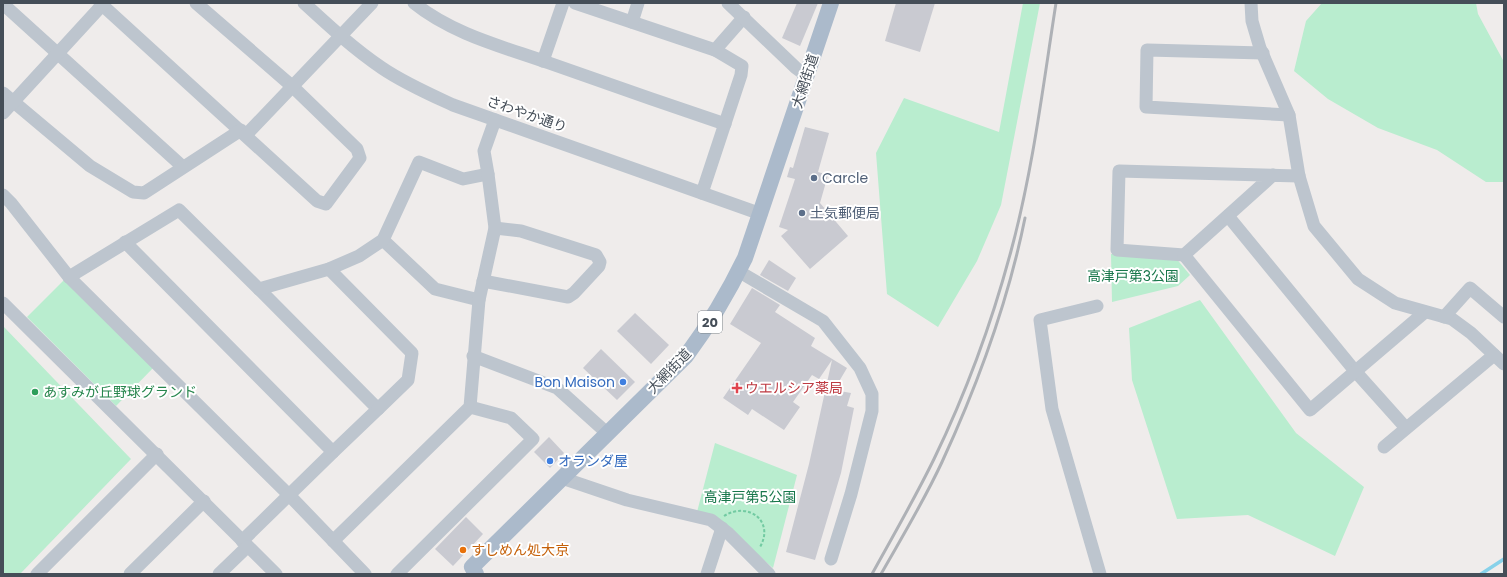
<svg xmlns="http://www.w3.org/2000/svg" width="1507" height="577" font-family="Poppins,'Noto Sans JP',sans-serif">
<style>
.green{fill:#b9edcf}
.lines{fill:none;stroke-linecap:round;stroke-linejoin:round}
.stream{stroke:#87d1e9;stroke-width:3.5}
.building{fill:#c9cad1}
.path{stroke:#72caa2;stroke-width:2;stroke-dasharray:3 2;stroke-linecap:butt}
.minor{stroke:#bdc5ce;stroke-width:13}
.major{stroke:#abbacb;stroke-width:16}
.rail{stroke:#aeb1b6;stroke-width:3}
.service-dot{fill:#5c6f8a;stroke:#fff;stroke-width:1.5}
.shop-dot{fill:#3f7fe0;stroke:#fff;stroke-width:1.5}
.health-dot{fill:#e0444e;stroke:#fff;stroke-width:1.5}
.leisure-dot{fill:#2e9e5b;stroke:#fff;stroke-width:1.5}
.food-dot{fill:#e8710a;stroke:#fff;stroke-width:1.5}
.labels{text-anchor:middle;stroke-width:4;stroke-linejoin:round;paint-order:stroke}
.shield{fill:#fff;stroke:#7d838a;stroke-width:1}
.shield-label{font-size:13px;font-weight:bold;fill:#454e58}
.street-label{font-size:14px;fill:#454e58;stroke:#fff}
.service-label{font-size:14px;fill:#4e5e75;stroke:#fff;text-anchor:start}
.park-label{font-size:14px;fill:#18774b;stroke:#fff}
.shop-label{font-size:14px;fill:#366cbe;stroke:#fff;text-anchor:end}
.health-label{font-size:14px;fill:#be3a42;stroke:#fff;text-anchor:start}
.leisure-label{font-size:14px;fill:#27864d;stroke:#fff;text-anchor:start}
.food-label{font-size:14px;fill:#c56008;stroke:#fff;text-anchor:start}
</style>
<rect width="100%" height="100%" fill="#efeceb"/>
<g class="green">
<polygon points="1023,3 1040,3 1001,205 977,261 938,327 887,294 876,153 904,98 999,132"/>
<polygon points="1322,3 1476,3 1478,14 1504,62 1504,182 1486,182 1437,150 1378,128 1328,99 1294,71 1306,21"/>
<polygon points="1111,254 1175,257 1190,275 1178,286 1112,302"/>
<polygon points="65,279 154,367 116,406 27,317"/>
<polygon points="1200,300 1296,433 1364,487 1335,556 1248,515 1177,519 1132,380 1129,328"/>
<polygon points="3,326 131,459 20,574 3,574"/>
<polygon points="715,443 797,475 773,568 717,519 697,512"/>
</g>
<g class="lines">
<polyline class="stream" points="1481,574 1504,559"/>
</g>
<g class="building">
<polygon points="797,3 818,3 800,46 782,38"/>
<polygon points="896,3 935,3 920,52 885,41"/>
<polygon points="805,127 829,133 818,172 828,175 820,203 848,236 810,269 781,236 788,230 779,227 795,179 787,177 790,167 793,168"/>
<polygon points="769,260 796,278 788,291 760,275"/>
<polygon points="752,288 780,305 775,312 815,338 811,346 847,368 834,390 851,393 847,406 854,408 841,473 815,560 786,552 809,464 832,360 819,379 812,375 793,402 800,407 784,430 752,409 748,415 723,398 761,343 730,324"/>
<polygon points="635,313 669,345 651,364 617,331"/>
<polygon points="601,349 635,382 617,400 583,368"/>
<polygon points="549,437 564,453 550,468 534,452"/>
<polygon points="466,517 483,534 453,566 435,549"/>
</g>
<g class="lines">
<path class="path" d="M724 516C748 501 775 521 760 547"/>
<g class="minor">
<polyline points="100,3 317,201 326,204 360,158 357,149 293,87 196,3"/>
<path d="M304 3C329 26 354 49 382 68 404 83 429 94 453 105L761 214"/>
<path d="M414 3C452 34 504 47 549 63 608 84 666 104 725 124"/>
<polyline points="575,3 715,50 744,17"/>
<polyline points="728,3 796,68 807,76"/>
<polyline points="1251,3 1252,21 1260,48 1289,115 1299,176 1314,226 1358,279 1395,303 1452,319 1471,333 1504,364"/>
<polyline points="3,4 183,167"/>
<polyline points="632,22 638,3"/>
<polyline points="1263,53 1147,50 1146,107 1289,115"/>
<polyline points="543,61 563,3"/>
<polyline points="3,93 90,166 133,192 144,193 241,130"/>
<polyline points="3,113 104,3"/>
<polyline points="246,135 372,3"/>
<polyline points="1273,175 1184,255 1117,250 1119,171 1299,176"/>
<polyline points="702,193 741,75 742,66 715,50"/>
<polyline points="3,195 11,203 69,277 289,495 365,574"/>
<polyline points="1228,216 1355,371 1406,428"/>
<polyline points="383,240 435,289 479,300"/>
<polyline points="125,242 333,452 378,409 259,289"/>
<polyline points="1184,255 1310,410 1425,312"/>
<polyline points="329,269 412,353 408,380 378,409"/>
<polyline points="738,271 823,321 860,368 872,394 872,411 851,494 831,559"/>
<polyline points="69,277 179,210 259,289 329,269 359,256 383,240 419,162 463,179 488,174 484,151 495,120"/>
<polyline points="483,281 568,297 574,293 599,266 600,262 596,255 521,231 495,228"/>
<polyline points="3,303 276,574"/>
<polyline points="1097,306 1040,320 1052,409 1100,574"/>
<polyline points="1444,317 1470,288 1504,317"/>
<polyline points="473,356 557,388 608,434"/>
<polyline points="1384,447 1494,355"/>
<polyline points="562,478 627,500 711,520 729,534 769,574"/>
<polyline points="242,541 333,452"/>
<polyline points="333,541 470,407 479,300 495,228 488,174"/>
<polyline points="37,574 157,454"/>
<polyline points="130,574 204,501"/>
<polyline points="219,574 247,547"/>
<polyline points="397,574 533,439 511,418 470,407"/>
<polyline points="707,574 722,528"/>
</g>
<path class="major" d="M476 574 472 567 686 356C709 325 728 293 745 258L831 3"/>
<g class="rail">
<path d="M872 574C893 536 915 498 934 459 966 393 992 322 1011 251 1033 170 1043 86 1056 3"/>
<path d="M881 574C902 537 924 501 942 462 978 384 1008 302 1025 218"/>
</g>
</g>
<g class="service-dot">
<circle cx="814" cy="178" r="4"/>
<circle cx="802" cy="213" r="4"/>
</g>
<g class="shop-dot">
<circle cx="623" cy="382" r="4"/>
<circle cx="550" cy="461" r="4"/>
</g>
<path class="health-dot" d="M735 382h4v4h4v4h-4v4h-4v-4h-4v-4h4z"/>
<circle class="leisure-dot" cx="35" cy="392" r="4"/>
<circle class="food-dot" cx="463" cy="550" r="4"/>
<g class="labels">
<rect class="shield" x="698" y="311" width="24" height="22" rx="3"/>
<g class="shield-label">
<text x="710" y="327">20</text>
</g>
<g class="street-label">
<text transform="translate(805 81) rotate(-72)" y="5">大網街道</text>
<text transform="translate(527 114) rotate(19)" y="5">さわやか通り</text>
<text transform="translate(669 371) rotate(-46)" y="5">大網街道</text>
</g>
<g class="service-label">
<text x="822" y="183">Carcle</text>
<text x="810" y="218">土気郵便局</text>
</g>
<g class="park-label">
<text x="1133" y="281">高津戸第3公園</text>
<text x="750" y="502">高津戸第5公園</text>
</g>
<g class="shop-label">
<text x="615" y="387">Bon Maison</text>
<text x="558" y="466" text-anchor="start">オランダ屋</text>
</g>
<g class="health-label">
<text x="745" y="393">ウエルシア薬局</text>
</g>
<g class="leisure-label">
<text x="43" y="397">あすみが丘野球グランド</text>
</g>
<g class="food-label">
<text x="471" y="555">すしめん処大京</text>
</g>
</g>
<rect width="1507" height="577" fill="none" stroke="#454e58" stroke-width="8"/>
</svg>
